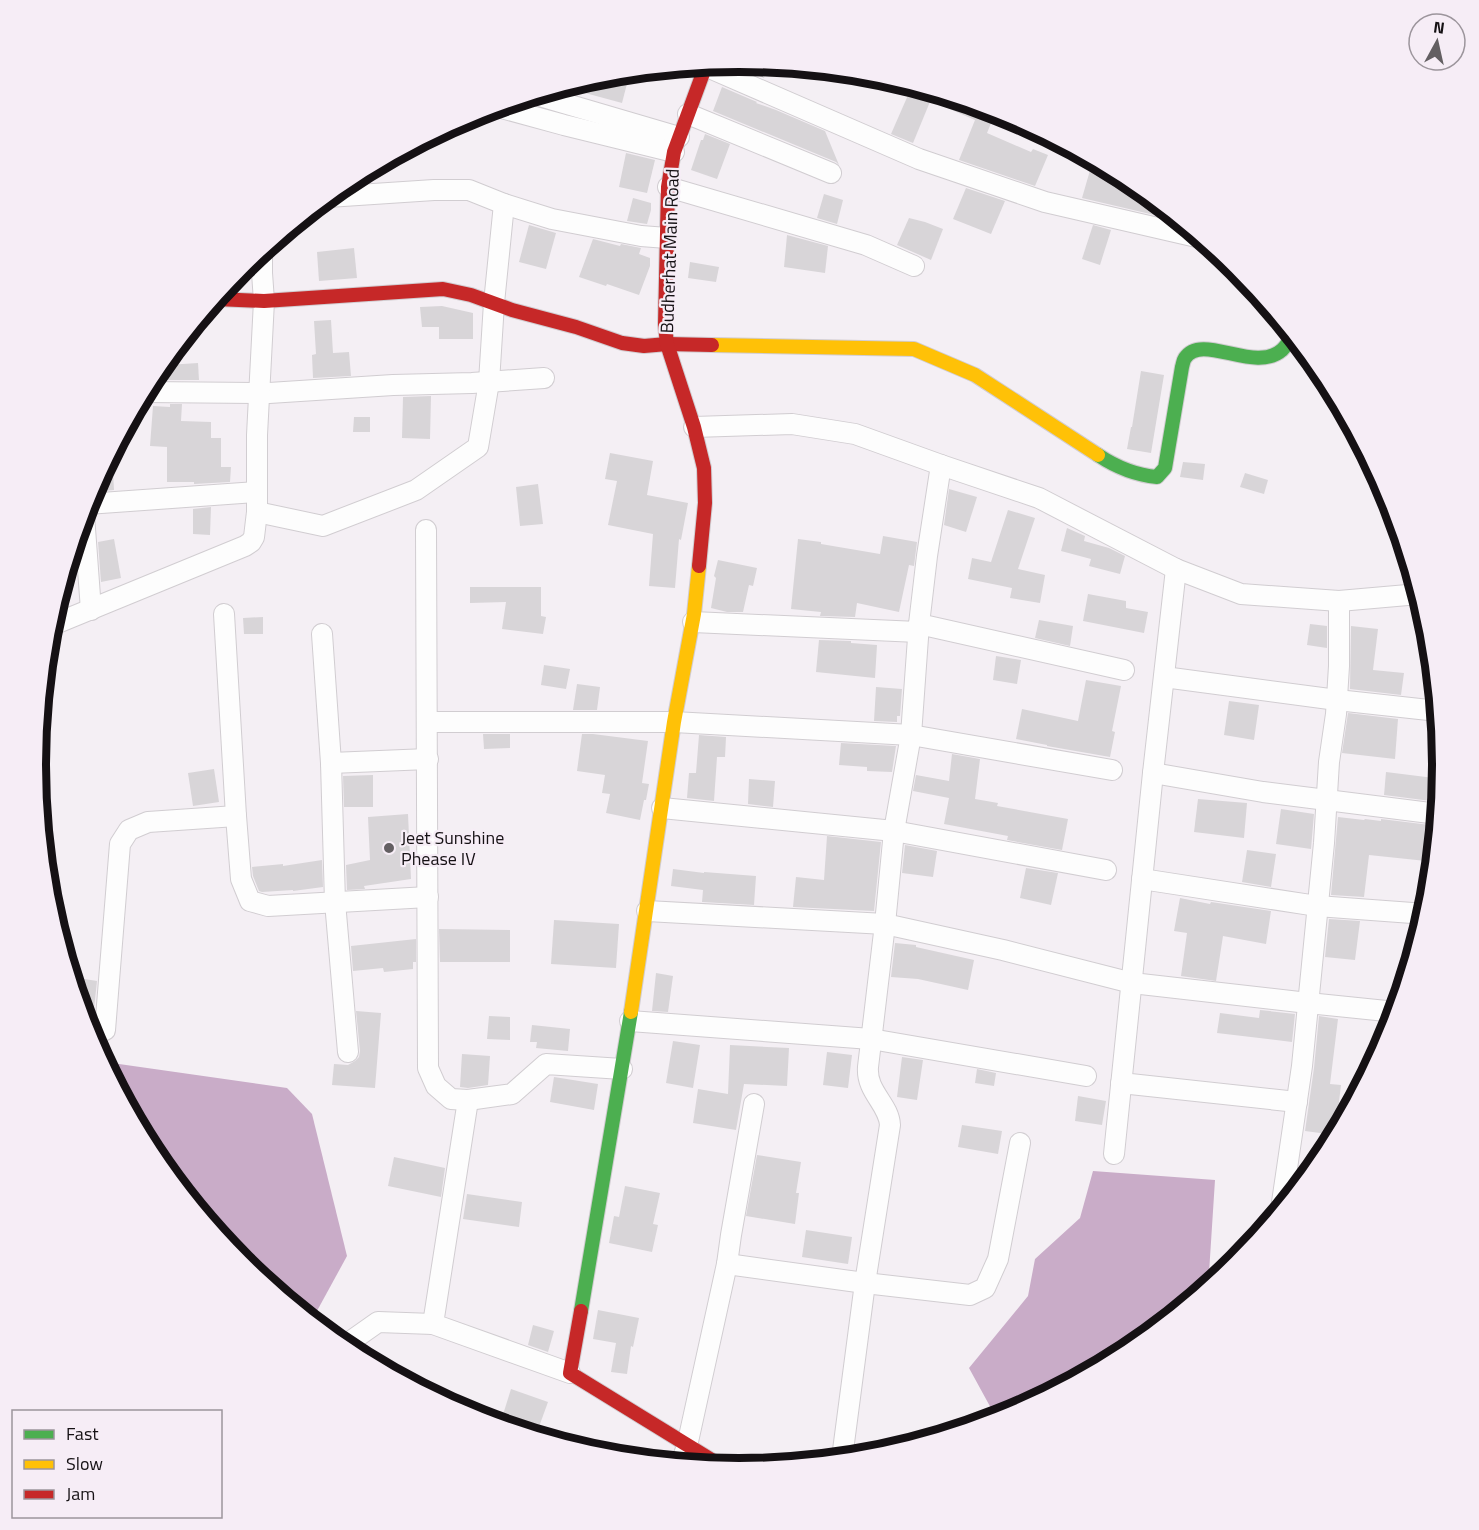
<svg xmlns="http://www.w3.org/2000/svg" width="1479" height="1530" font-family="'Titillium Web',sans-serif">
<style>
.water{fill:#c9acc8}
.building{fill:#d8d5d8}
.lines{fill:none;stroke-linecap:round;stroke-linejoin:round}
.street-casing{stroke:#d1cdd1;stroke-width:22}
.fast-casing{stroke:#d1cdd1;stroke-width:16}
.slow-casing{stroke:#d1cdd1;stroke-width:16}
.jam-casing{stroke:#d1cdd1;stroke-width:16}
.street{stroke:#fdfdfd;stroke-width:20}
.fast{stroke:#4caf50;stroke-width:14}
.slow{stroke:#ffc107;stroke-width:14}
.jam{stroke:#c62828;stroke-width:14}
.poi-dot{fill:#635f62;stroke:#f6edf6;stroke-width:2}
.labels{text-anchor:middle;stroke-width:4.5;stroke-linejoin:round;paint-order:stroke}
.street-label{font-size:18px;fill:#151114;stroke:#f6edf6}
.poi-label{font-size:18px;fill:#151114;stroke:#f6edf6;text-anchor:start}
.rim{fill:none;stroke:#151114;stroke-width:8}
</style>
<rect width="100%" height="100%" fill="#f4eff4"/>
<g class="water">
<polygon points="105,1062 287,1088 312,1114 347,1256 312,1320 242,1262 154,1156"/>
<polygon points="1093,1171 1215,1180 1209,1273 1219,1278 1130,1350 1011,1413 992,1410 969,1368 1028,1296 1035,1259 1080,1218"/>
</g>
<g class="building">
<polygon points="731,62 740,62 769,64 764,78 730,64"/>
<polygon points="620,73 629,76 622,103 563,87 603,75"/>
<polygon points="912,86 934,92 913,143 891,134"/>
<polygon points="722,87 757,102 756,103 776,110 825,131 839,165 836,162 713,111"/>
<polygon points="949,97 996,111 987,133 1031,152 1033,149 1048,155 1035,186 959,160 975,120 945,107"/>
<polygon points="705,134 730,144 717,179 691,170 701,140 703,140"/>
<polygon points="626,153 655,160 647,193 619,187"/>
<polygon points="1093,160 1131,180 1180,221 1082,198"/>
<polygon points="966,188 1005,201 991,234 953,219"/>
<polygon points="824,194 843,200 837,224 817,218"/>
<polygon points="633,198 651,203 651,210 647,224 627,221"/>
<polygon points="909,218 925,222 943,229 931,260 897,245"/>
<polygon points="529,225 556,233 546,269 519,262"/>
<polygon points="1093,225 1111,230 1100,265 1082,259"/>
<polygon points="787,235 828,246 825,273 784,267"/>
<polygon points="593,239 620,246 621,244 641,248 639,254 650,258 650,266 639,295 607,284 606,286 579,277"/>
<polygon points="354,248 357,278 319,281 317,252"/>
<polygon points="690,262 719,267 716,282 688,278"/>
<polygon points="442,306 473,313 473,339 439,339 439,327 422,327 420,307"/>
<polygon points="331,320 333,353 349,352 351,376 313,378 312,355 316,354 314,321"/>
<polygon points="198,363 199,380 168,380 167,365"/>
<polygon points="1141,371 1164,375 1151,453 1127,449 1131,427 1132,427"/>
<polygon points="431,396 430,439 402,438 403,397"/>
<polygon points="170,404 182,404 181,421 211,422 211,438 221,438 221,467 231,467 230,482 194,484 194,482 167,482 167,447 150,446 153,406 170,407"/>
<polygon points="354,417 370,417 370,432 353,432"/>
<polygon points="610,453 653,461 647,495 688,503 681,540 679,539 675,588 649,586 653,534 608,525 617,481 605,479"/>
<polygon points="112,454 114,490 92,492"/>
<polygon points="1183,462 1205,464 1203,480 1180,477"/>
<polygon points="1245,473 1268,480 1264,494 1240,487"/>
<polygon points="538,484 543,524 520,526 516,487"/>
<polygon points="949,489 977,497 966,532 944,525"/>
<polygon points="211,507 210,535 193,534 193,509"/>
<polygon points="1008,510 1035,518 1018,569 1045,575 1040,603 1010,598 1012,588 968,579 972,558 991,562"/>
<polygon points="1067,528 1085,536 1084,541 1109,548 1125,556 1120,574 1089,566 1091,559 1061,551"/>
<polygon points="883,536 917,542 914,566 909,565 899,612 857,603 855,617 820,616 821,612 791,609 798,539 821,542 821,544 880,554"/>
<polygon points="114,539 121,578 101,582 98,542"/>
<polygon points="718,560 757,568 753,586 749,585 743,612 727,612 711,608 716,578 714,576"/>
<polygon points="470,587 541,587 541,616 546,617 543,634 502,629 506,602 470,603"/>
<polygon points="1088,594 1126,601 1126,608 1148,612 1144,633 1083,621"/>
<polygon points="263,617 263,634 244,634 243,618"/>
<polygon points="1039,620 1073,626 1070,646 1035,638"/>
<polygon points="1310,624 1327,626 1327,648 1307,645"/>
<polygon points="1351,626 1378,629 1373,670 1404,673 1401,695 1350,689"/>
<polygon points="819,640 851,641 851,643 877,645 875,678 816,672"/>
<polygon points="996,656 1021,660 1017,684 993,680"/>
<polygon points="544,665 570,669 566,689 541,685"/>
<polygon points="1086,680 1121,686 1112,731 1115,732 1110,757 1047,746 1047,745 1016,739 1022,709 1078,721"/>
<polygon points="577,684 600,687 597,710 573,710"/>
<polygon points="876,687 902,689 900,716 897,716 897,722 874,721"/>
<polygon points="1229,701 1259,705 1254,740 1224,735"/>
<polygon points="1348,713 1398,719 1395,759 1342,753"/>
<polygon points="483,734 510,734 510,748 484,749"/>
<polygon points="582,734 593,734 648,741 642,783 649,784 646,800 644,800 640,820 606,813 610,794 602,793 605,775 577,771"/>
<polygon points="699,735 726,737 725,757 717,757 714,801 687,798 689,773 696,773"/>
<polygon points="841,743 896,746 892,772 867,771 867,767 839,765"/>
<polygon points="952,754 980,759 975,799 998,803 997,806 1068,819 1062,850 1007,840 1008,836 944,824 949,798 913,791 916,775 949,781"/>
<polygon points="214,769 219,802 193,806 188,773"/>
<polygon points="1386,772 1434,778 1431,801 1384,795"/>
<polygon points="373,775 373,807 344,807 343,776"/>
<polygon points="749,779 775,781 773,807 748,804"/>
<polygon points="1198,799 1247,803 1244,838 1194,832"/>
<polygon points="1281,809 1314,814 1311,849 1276,844"/>
<polygon points="408,814 411,879 364,886 365,889 347,890 346,865 370,860 368,817"/>
<polygon points="1338,817 1364,820 1365,819 1381,821 1381,819 1430,825 1426,861 1369,855 1364,897 1331,895"/>
<polygon points="827,836 881,842 874,911 793,907 796,877 824,880"/>
<polygon points="905,845 937,851 933,877 902,873"/>
<polygon points="1247,850 1276,854 1271,887 1242,882"/>
<polygon points="322,860 323,887 293,891 293,890 262,892 259,891 253,876 252,867 283,864 283,866"/>
<polygon points="1026,868 1058,873 1051,905 1020,898"/>
<polygon points="673,869 704,873 704,872 756,876 754,905 702,902 703,890 671,886"/>
<polygon points="1180,898 1210,904 1211,902 1271,911 1266,944 1223,936 1216,981 1181,976 1187,933 1174,931"/>
<polygon points="1329,919 1360,921 1355,960 1325,957"/>
<polygon points="554,920 619,924 616,968 551,964"/>
<polygon points="439,929 510,930 510,962 440,962"/>
<polygon points="416,939 416,962 413,962 413,969 384,972 383,968 353,971 351,946"/>
<polygon points="895,943 916,945 916,947 974,960 968,990 918,979 891,977"/>
<polygon points="656,973 673,976 668,1012 652,1011"/>
<polygon points="72,977 97,981 91,1037 89,1034"/>
<polygon points="1260,1010 1295,1014 1292,1042 1217,1033 1220,1013 1259,1018"/>
<polygon points="356,1011 381,1013 375,1088 332,1085 334,1064 348,1065 355,1061 359,1057 360,1051"/>
<polygon points="489,1016 510,1017 510,1040 487,1039"/>
<polygon points="1319,1016 1338,1019 1330,1084 1341,1085 1335,1135 1305,1131 1314,1068"/>
<polygon points="532,1025 570,1029 568,1051 536,1048 537,1042 530,1042"/>
<polygon points="673,1041 700,1045 693,1088 666,1083"/>
<polygon points="730,1045 789,1048 787,1086 744,1084 736,1130 693,1123 698,1089 728,1094"/>
<polygon points="827,1052 852,1055 848,1088 823,1085"/>
<polygon points="462,1054 490,1056 488,1085 468,1088 460,1087"/>
<polygon points="902,1057 923,1060 917,1100 897,1097"/>
<polygon points="977,1069 996,1073 994,1086 975,1083"/>
<polygon points="554,1077 598,1084 594,1110 550,1102"/>
<polygon points="1078,1096 1106,1101 1102,1125 1075,1121"/>
<polygon points="962,1125 1002,1131 998,1154 958,1147"/>
<polygon points="757,1155 801,1162 796,1193 799,1193 795,1224 746,1216"/>
<polygon points="394,1157 445,1168 441,1197 388,1186"/>
<polygon points="625,1186 660,1193 653,1224 658,1225 652,1252 609,1243 614,1216 619,1217"/>
<polygon points="467,1194 522,1202 519,1227 463,1219"/>
<polygon points="806,1230 852,1237 848,1264 802,1257"/>
<polygon points="598,1310 639,1318 633,1347 631,1346 627,1374 611,1372 616,1343 593,1339"/>
<polygon points="533,1325 554,1331 548,1352 528,1345"/>
<polygon points="511,1389 548,1402 536,1435 500,1424"/>
</g>
<g class="lines">
<g class="street-casing">
<g id="street">
<polyline points="705,66 919,159 1045,202 1201,238"/>
<polyline points="536,95 679,137"/>
<polyline points="498,107 564,125 674,152"/>
<polyline points="688,114 831,173"/>
<polyline points="668,187 866,245 914,266"/>
<polyline points="328,197 434,190 469,190 504,204 552,219 641,236 667,238"/>
<polyline points="145,392 269,393 393,385 472,383 544,378"/>
<polyline points="694,427 792,424 855,434 941,465 1039,498 1176,569 1241,594 1339,601 1419,594"/>
<polyline points="87,504 257,492"/>
<polyline points="257,512 323,526 416,490 478,447 489,382 494,303 504,204"/>
<polyline points="84,515 91,610"/>
<polyline points="426,530 428,1068 436,1086 451,1099 468,1100 512,1094 546,1064 622,1069"/>
<polyline points="224,614 236,816 241,879 250,901 268,906 428,897"/>
<polyline points="693,622 918,632"/>
<polyline points="919,624 1124,670"/>
<polyline points="50,626 245,546 251,542 254,537 257,512 257,435 264,301 262,273 262,251"/>
<polyline points="322,634 331,763 335,902 348,1052"/>
<polyline points="1164,677 1337,700 1438,711"/>
<polyline points="427,722 674,722 911,735 1112,770"/>
<polyline points="331,763 428,759"/>
<polyline points="1153,773 1263,792 1438,814"/>
<polyline points="662,808 894,831 1106,870"/>
<polyline points="1142,879 1317,906 1426,914"/>
<polyline points="647,911 885,924 1003,950 1132,983 1308,1003 1396,1012"/>
<polyline points="630,1021 871,1039 1086,1076"/>
<polyline points="105,1030 120,844 129,830 148,822 236,816"/>
<polyline points="1121,1083 1297,1102"/>
<polyline points="468,1100 433,1324 570,1373"/>
<polyline points="1114,1154 1153,773 1176,569"/>
<polyline points="1281,1209 1302,1066 1324,843 1329,762 1336,714 1339,666 1339,601"/>
<polyline points="727,1264 865,1283 970,1295 985,1288 998,1259 1020,1143"/>
<polyline points="346,1348 351,1341 378,1322 433,1324"/>
<path d="M842 1458 865 1283 890 1125C889 1104 866 1092 868 1067L885 924 894 831 911 735 919 624 927 556 941 465"/>
<polyline points="681,1463 687,1446 727,1264 731,1235 754,1104"/>
</g>
</g>
<g class="fast-casing">
<g id="fast">
<path d="M1098 455C1116 467 1135 475 1157 477L1165 468 1182 367C1183 364 1183 361 1185 358 1202 332 1255 374 1282 350 1286 346 1290 340 1293 335"/>
<polyline points="581,1311 631,1012"/>
</g>
</g>
<g class="slow-casing">
<g id="slow">
<polyline points="712,345 914,349 975,375 1098,455"/>
<polyline points="631,1012 674,722 694,614 699,566"/>
</g>
</g>
<g class="jam-casing">
<g id="jam">
<polyline points="216,299 264,301 443,289 471,295 512,310 576,327 622,343 644,346 667,344 712,345"/>
<polyline points="699,566 705,503 704,468 694,427 667,344 665,325 668,187 674,152 706,65"/>
<polyline points="581,1311 570,1373 723,1467"/>
</g>
</g>
<use href="#street" class="street"/>
<use href="#fast" class="fast"/>
<use href="#slow" class="slow"/>
<use href="#jam" class="jam"/>
</g>
<circle class="poi-dot" cx="389" cy="848" r="6"/>
<g class="labels">
<g class="street-label">
<text transform="translate(670 251) rotate(-88)" y="6">Budherhat Main Road</text>
</g>
<g class="poi-label">
<text x="401" y="844">Jeet Sunshine<tspan x="401" dy="21">Phease IV</tspan></text>
</g>
</g>
<path d="M0 0H1479V1530H0ZM46 765a693 693 0 1 1 1386 0a693 693 0 1 1-1386 0Z" fill="#f6edf6" fill-rule="evenodd"/>
<path class="rim" d="M46 765a693 693 0 1 1 1386 0a693 693 0 1 1-1386 0Z"/>
<rect x="12" y="1410" width="210" height="108" fill="#f6edf6" stroke="#9c959c" stroke-width="1.5"/>
<rect x="24" y="1430" width="30" height="9" fill="#4caf50" stroke="#9c959c" stroke-width="1.5"/>
<text x="66" y="1440" font-size="18" fill="#151114">Fast</text>
<rect x="24" y="1460" width="30" height="9" fill="#ffc107" stroke="#9c959c" stroke-width="1.5"/>
<text x="66" y="1470" font-size="18" fill="#151114">Slow</text>
<rect x="24" y="1490" width="30" height="9" fill="#c62828" stroke="#9c959c" stroke-width="1.5"/>
<text x="66" y="1500" font-size="18" fill="#151114">Jam</text>
<g transform="translate(1437 42) rotate(8)"><circle r="28" fill="#f6edf6" stroke="#9c959c" stroke-width="1.5"/>
<path d="M0-4.5L10 22L0 15L-10 22Z" fill="#635f62"/>
<text y="-9" font-size="16" font-weight="bold" text-anchor="middle" fill="#151114">N</text>
</g>
</svg>
